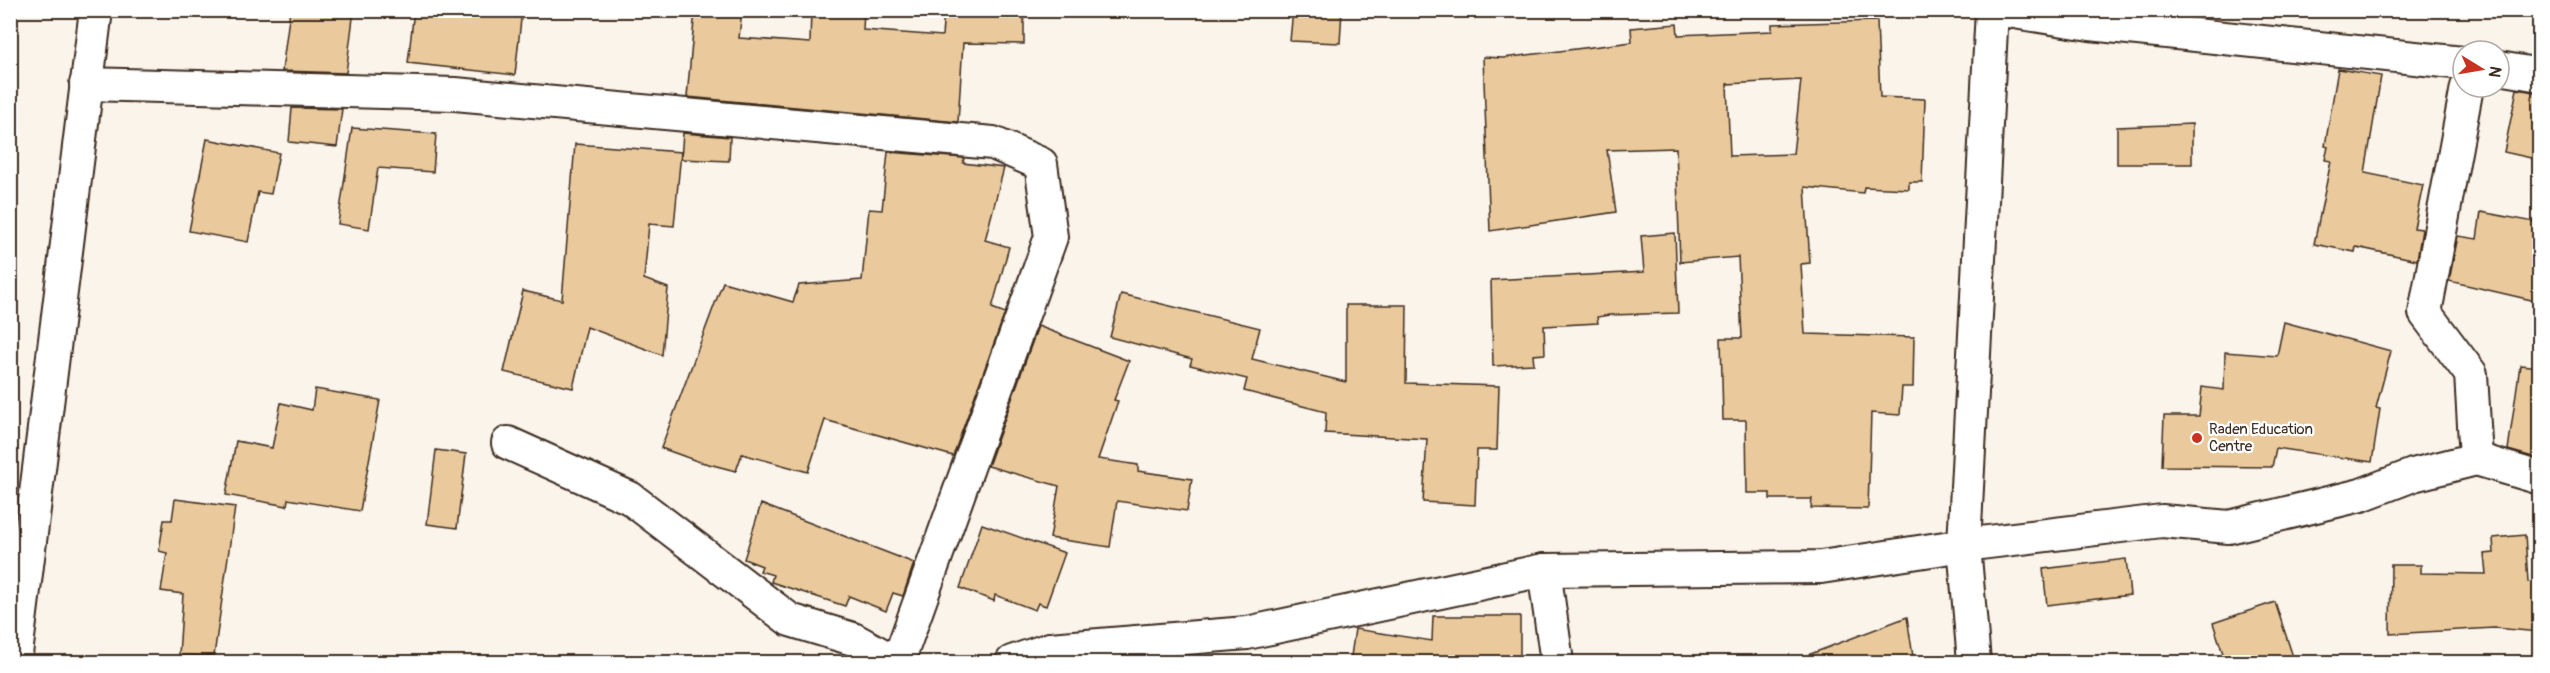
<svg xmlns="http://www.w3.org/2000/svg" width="2550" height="673" font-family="Pangolin,sans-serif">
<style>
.building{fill:#eaca9c;stroke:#3b2a1e;stroke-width:1.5;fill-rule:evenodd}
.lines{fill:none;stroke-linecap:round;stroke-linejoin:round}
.street-casing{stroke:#3b2a1e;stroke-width:36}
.street{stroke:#fff;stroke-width:32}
.poi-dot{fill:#c8321e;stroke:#fff;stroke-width:2}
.labels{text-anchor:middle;stroke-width:4.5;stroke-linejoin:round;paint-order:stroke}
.poi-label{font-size:15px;fill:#3b2a1e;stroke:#fff;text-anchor:start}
</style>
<rect width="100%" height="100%" fill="#fbf4eb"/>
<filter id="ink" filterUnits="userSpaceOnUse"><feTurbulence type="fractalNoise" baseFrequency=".0167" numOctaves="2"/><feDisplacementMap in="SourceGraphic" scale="12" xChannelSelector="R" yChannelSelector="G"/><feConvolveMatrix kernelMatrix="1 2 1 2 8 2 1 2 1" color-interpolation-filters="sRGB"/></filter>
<g filter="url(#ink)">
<g class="building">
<polygon points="290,10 354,10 346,73 282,71"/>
<polygon points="414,10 522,10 515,75 408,63"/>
<polygon points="695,10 742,10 739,38 810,43 811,10 864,10 863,30 942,36 944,10 1024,10 1024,44 963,43 958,122 687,97"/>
<polygon points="1293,10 1342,10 1340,43 1290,41"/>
<path d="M1877 21 1880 97 1925 99 1922 182H1909V189L1864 187 1863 193 1805 187 1810 263 1801 264 1805 334 1914 337 1913 387H1902L1900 415 1871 413 1868 509 1811 508 1812 499H1770V493H1747L1746 420H1723L1721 338H1742L1738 257 1680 262 1676 148 1607 150 1616 212 1490 231 1483 57 1503 58 1632 42 1631 28 1677 24 1678 35 1772 31V24ZM1801 80 1793 154 1730 156 1727 84Z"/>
<polygon points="2338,69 2381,76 2365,173 2423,185 2414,228 2422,229 2417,260 2356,247 2355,252 2314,244 2331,161 2325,160 2328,147 2325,146"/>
<polygon points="2517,89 2540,93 2540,160 2504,152"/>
<polygon points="292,108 342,109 337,147 289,142"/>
<polygon points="2192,124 2192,164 2117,164 2117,127"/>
<polygon points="352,128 436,134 433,172 378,168 369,229 338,224"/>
<polygon points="683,133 730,137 729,161 681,159"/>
<polygon points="207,139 279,153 271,194 258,192 248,242 189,231"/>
<polygon points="575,144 681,152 674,226 649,224 644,279 668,288 662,355 587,327 573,388 504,372 523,291 562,300"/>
<polygon points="888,152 964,158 963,163 1004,168 985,240 1009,247 992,308 1005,313 953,456 825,420 808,472 742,454 736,471 697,461 661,448 723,282 793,302 799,285 862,280 869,209 882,210"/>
<polygon points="2481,212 2540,223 2540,302 2449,281 2458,236 2477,239"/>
<polygon points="1675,233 1678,313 1609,315 1597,317 1598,323 1544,326 1545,354 1533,355 1534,364 1493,366 1491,280 1644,272 1641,236"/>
<polygon points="1121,294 1260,328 1252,359 1346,382 1346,305 1407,305 1406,383 1499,386 1497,450 1477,450 1475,505 1423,502 1427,439 1325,433 1326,412 1244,391 1247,379 1190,365 1192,359 1110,337"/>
<polygon points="2284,322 2391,351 2376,408 2380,409 2372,462 2276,448 2272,467 2162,466 2164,416 2199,416 2202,387 2224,390 2225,352 2277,356"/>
<polygon points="1038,326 1129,361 1114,400 1118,401 1098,459 1138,465 1138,471 1192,479 1187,511 1117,501 1110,547 1050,538 1059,486 988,466"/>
<polygon points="2520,365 2540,367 2540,459 2508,450"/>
<polygon points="315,389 380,400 360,511 288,499 287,506 226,495 236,441 272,448 281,403 312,410"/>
<polygon points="436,450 466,454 457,528 427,524"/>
<polygon points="175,499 235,507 214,656 179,655 183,594 161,591 167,553 159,551 164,520 172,520"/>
<polygon points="761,504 914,563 903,596 893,593 886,611 849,596 845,606 771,582 773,575 760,571 762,566 744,559"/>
<polygon points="982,524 1065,553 1046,606 1038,603 1035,610 995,595 994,601 960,588"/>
<polygon points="2525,535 2528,582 2540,583 2540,632 2494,628 2390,634 2391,565 2421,565 2421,573 2486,574 2484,554 2494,553 2493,538"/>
<polygon points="2126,559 2130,595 2047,605 2043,569"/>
<polygon points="2275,602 2295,663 2226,663 2213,623"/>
<polygon points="1433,616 1520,616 1520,659 1458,659 1458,663 1350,663 1355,629 1432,641"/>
<polygon points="1907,617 1914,663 1796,663 1795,660"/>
</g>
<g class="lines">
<g class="street-casing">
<g id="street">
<polyline points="2002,10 2090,24 2463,63"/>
<polyline points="2499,68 2540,75"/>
<polyline points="86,84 455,94 993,143 1041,164 1051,237 898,662"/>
<polyline points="2467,87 2425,313 2471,374 2476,459"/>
<polyline points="508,443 630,498 790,620 853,639 895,662"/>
<polyline points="1544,570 1557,662"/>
<polyline points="15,662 96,10"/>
<polyline points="1012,662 1050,649 1247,633 1544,570 1821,567 1964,545 2162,521 2229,527 2361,495 2413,475 2476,459 2540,478"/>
<polyline points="1974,662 1964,545 1992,10"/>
</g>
</g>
<use href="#street" class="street"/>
</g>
</g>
<circle class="poi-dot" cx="2197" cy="438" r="6"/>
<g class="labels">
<g class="poi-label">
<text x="2209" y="434">Raden Education<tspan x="2209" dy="17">Centre</tspan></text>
</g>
</g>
<rect width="2550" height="673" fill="none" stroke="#fff" stroke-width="36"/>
<rect x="18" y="18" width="2514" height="637" fill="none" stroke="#3b2a1e" stroke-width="2" filter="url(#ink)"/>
<g transform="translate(2481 69) rotate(101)"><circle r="28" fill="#ffffff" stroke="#b1aaa5" stroke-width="1.5"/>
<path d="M0-4.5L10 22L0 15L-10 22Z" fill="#c8321e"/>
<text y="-9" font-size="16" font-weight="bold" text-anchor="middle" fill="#3b2a1e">N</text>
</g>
</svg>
